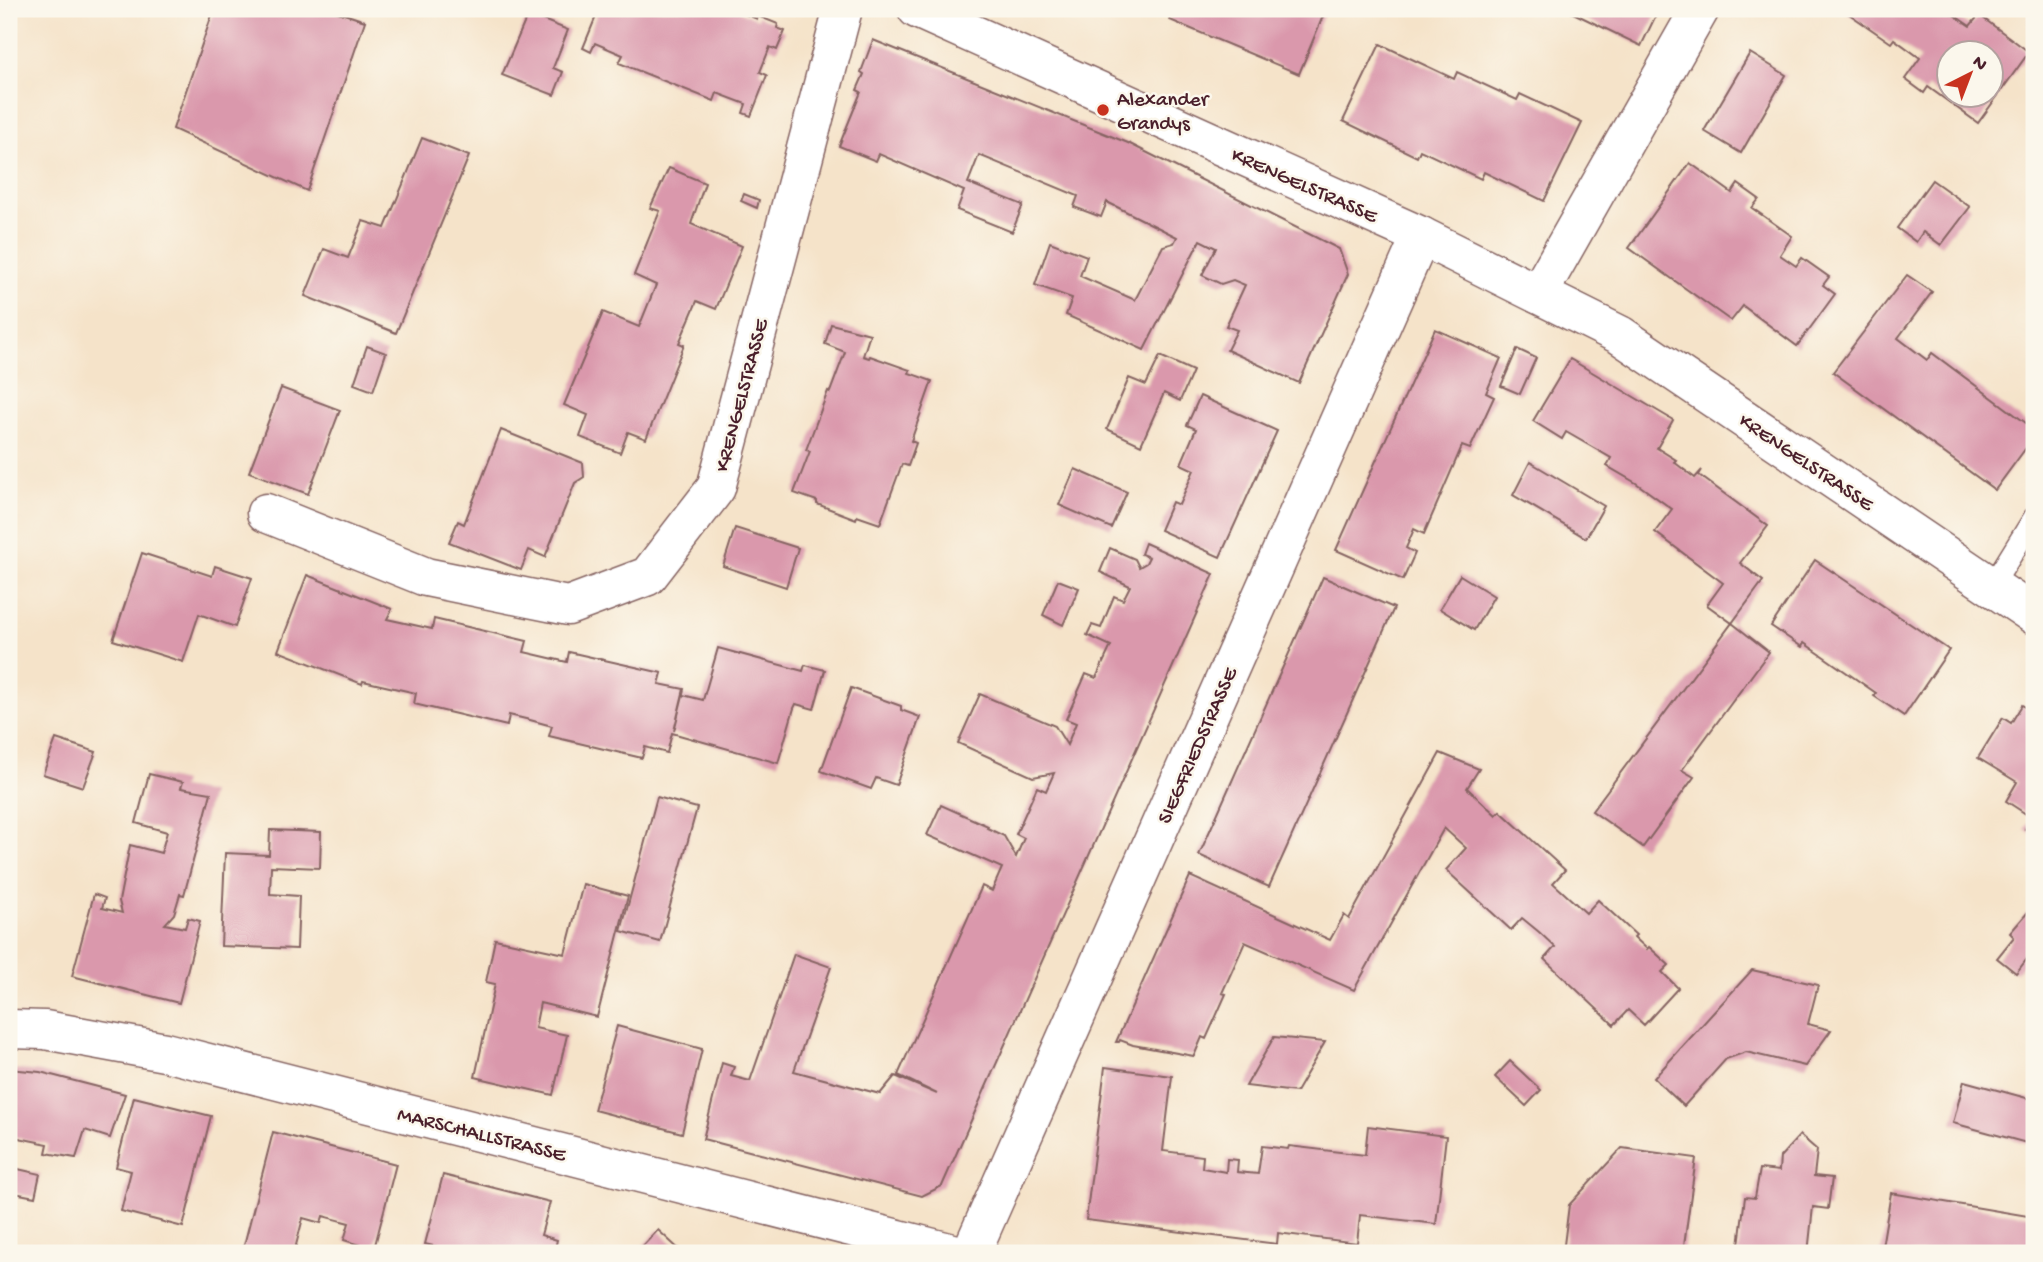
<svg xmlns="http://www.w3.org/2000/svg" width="2043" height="1262" font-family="'Gochi Hand',sans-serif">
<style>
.building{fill:#da98ac;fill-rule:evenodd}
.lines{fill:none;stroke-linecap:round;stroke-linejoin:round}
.lane-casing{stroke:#866462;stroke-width:24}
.street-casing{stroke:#866462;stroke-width:41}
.lane{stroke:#fff;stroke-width:21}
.street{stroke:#fff;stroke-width:38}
.poi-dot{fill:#c8321e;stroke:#fbf7ec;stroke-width:2.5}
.labels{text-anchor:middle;stroke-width:5;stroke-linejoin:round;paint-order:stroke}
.poi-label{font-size:21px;fill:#4a1f2b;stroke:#fbf7ec;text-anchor:start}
.street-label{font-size:21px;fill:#4a1f2b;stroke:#fbf7ec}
</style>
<rect width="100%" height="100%" fill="#fbf7ec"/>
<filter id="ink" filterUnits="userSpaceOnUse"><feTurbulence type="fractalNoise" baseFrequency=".0143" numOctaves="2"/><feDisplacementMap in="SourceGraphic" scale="14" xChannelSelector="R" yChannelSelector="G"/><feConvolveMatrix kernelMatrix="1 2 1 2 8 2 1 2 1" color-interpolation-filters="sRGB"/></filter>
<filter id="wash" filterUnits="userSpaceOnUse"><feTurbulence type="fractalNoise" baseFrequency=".00686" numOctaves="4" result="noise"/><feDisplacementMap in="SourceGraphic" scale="28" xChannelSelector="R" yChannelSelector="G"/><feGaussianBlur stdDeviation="1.57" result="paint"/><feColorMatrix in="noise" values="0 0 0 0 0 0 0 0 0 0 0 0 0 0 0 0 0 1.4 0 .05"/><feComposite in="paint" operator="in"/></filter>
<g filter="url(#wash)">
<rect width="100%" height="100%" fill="#f5e3c9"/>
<g id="blocks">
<g class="building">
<polygon points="214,9 329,9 365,21 307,191 173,129"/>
<polygon points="599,9 742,9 740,12 757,19 758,16 778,24 777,28 785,31 777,50 770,47 760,72 767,75 751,116 743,113 746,104 717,93 714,101 619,63 623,55 595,43 591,52 583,48"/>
<polygon points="1150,9 1326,9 1299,74 1170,20 1168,16"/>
<polygon points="1565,9 1659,9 1641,46"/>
<path d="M1842 9H1945L1970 26 1979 15 2029 52 1978 123 1928 87 1924 93 1905 79 1920 58 1894 39 1891 43ZM1948 52H1991V94H1948Z"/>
<polygon points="528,14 568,30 553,68 563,72 554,95 502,75"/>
<polygon points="873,40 1128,143 1339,249 1348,274 1299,383 1227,350 1237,330 1226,326 1245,285 1233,280 1221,284 1202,275 1216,248 1200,240 1144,350 1066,315 1072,298 1035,285 1050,242 1087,256 1080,276 1135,300 1163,246 1174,243 1177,237 1107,202 1101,217 1074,207 1078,196 979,155 968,183 1023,205 1012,232 957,210 964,191 879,154 876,161 839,146 861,92 857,90 864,74 861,72"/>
<polygon points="1380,44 1454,79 1457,72 1517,100 1520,94 1582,123 1544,201 1484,172 1481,179 1420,150 1417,157 1343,121"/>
<polygon points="1750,53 1786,75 1741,153 1704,131"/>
<polygon points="422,138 469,156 396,333 305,296 324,249 348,258 363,221 385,228"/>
<polygon points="1690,163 1732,193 1738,184 1759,199 1752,208 1792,236 1780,255 1796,266 1802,258 1829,277 1823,285 1835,294 1797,346 1743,306 1731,321 1629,248"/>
<polygon points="669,168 705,183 691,224 742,246 716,309 697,301 679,343 684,345 646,439 628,432 620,453 580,437 588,415 564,405 603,312 639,327 656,285 634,275 660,211 650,208"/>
<polygon points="1932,180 1970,207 1941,245 1923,232 1916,242 1897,228"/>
<polygon points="744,194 759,200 757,208 741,201"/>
<polygon points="1907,275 1932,292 1898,338 1927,360 1932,353 2034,429 2034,437 1995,490 1833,372"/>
<polygon points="831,324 870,334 863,356 869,358 870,356 910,370 909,373 932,381 911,441 916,443 908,466 902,464 880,524 857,516 856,519 817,504 817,501 794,493 810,451 806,450 828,391 830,392 845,352 825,344"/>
<polygon points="1435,329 1501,358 1486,393 1494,397 1470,449 1462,446 1424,534 1414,529 1406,548 1415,553 1403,580 1336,550"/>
<polygon points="367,346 386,353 373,391 354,384"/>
<polygon points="1517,349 1536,358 1520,394 1501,386"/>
<polygon points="1160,356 1193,371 1180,401 1164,393 1141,445 1107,429 1129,378 1146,385"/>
<polygon points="1570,359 1673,420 1657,448 1676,460 1674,462 1695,478 1702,470 1699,475 1768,526 1740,563 1763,581 1732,623 1707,605 1723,583 1655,532 1672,509 1636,483 1607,466 1611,458 1566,432 1562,439 1533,421"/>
<polygon points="281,388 340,410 308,494 249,472"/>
<polygon points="1200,396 1277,431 1220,557 1160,530 1172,502 1179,505 1194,470 1181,464 1196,429 1187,425"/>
<polygon points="501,430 583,463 584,477 575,483 545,557 529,550 521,570 449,542 458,521 464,524"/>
<polygon points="1530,462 1604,506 1586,538 1513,495"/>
<polygon points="1075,469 1127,492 1111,528 1059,505"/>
<polygon points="735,528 798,548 786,587 723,566"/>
<polygon points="1145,543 1214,574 942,1186 922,1196 703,1139 722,1063 734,1067 731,1076 750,1081 794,954 831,967 794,1071 880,1094 895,1076 937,1094 898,1075 982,886 992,891 1002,868 927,835 941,805 988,826 987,828 1004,836 1016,857 1024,838 1016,834 1037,787 1046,791 1054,773 1033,777 958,743 980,694 1055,726 1067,745 1076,723 1066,719 1086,674 1096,678 1111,646 1087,635 1092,625 1101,628 1114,596 1123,600 1130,586 1100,572 1110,548 1135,559 1139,567 1146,563 1149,557 1141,554"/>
<polygon points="142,553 212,576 215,566 252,578 235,627 199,614 183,662 113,640"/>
<polygon points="1815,560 1949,650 1904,716 1874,696 1876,693 1804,643 1802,647 1771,626"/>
<polygon points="307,575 392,609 387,619 432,629 434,619 527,641 524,652 567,662 569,652 662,673 659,684 684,689 674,731 683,695 703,700 718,648 803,671 805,665 825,670 814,709 796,704 794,708 778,763 672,733 667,753 645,747 642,758 549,736 552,726 530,720 509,715 507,726 414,704 416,693 363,681 362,684 278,651"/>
<polygon points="1460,575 1494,596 1474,630 1440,609"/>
<polygon points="1323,577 1394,608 1269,887 1199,855"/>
<polygon points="1058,580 1079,588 1063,625 1043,615"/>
<polygon points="1732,623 1769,652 1682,770 1694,777 1643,847 1592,811"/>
<polygon points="851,688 901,706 901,710 920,717 896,785 876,778 871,789 821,771"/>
<polygon points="2022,705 2034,712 2034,835 2025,829 2032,818 2006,801 2017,782 1978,758 2003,718 2011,723"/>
<polygon points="56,739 96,752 83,787 43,774"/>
<polygon points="1440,753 1479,769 1467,788 1496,815 1500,811 1565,870 1553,883 1586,913 1598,900 1636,935 1634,937 1647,949 1649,947 1669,965 1662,972 1678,988 1644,1025 1628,1010 1614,1025 1544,959 1555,947 1539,932 1522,918 1511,930 1446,870 1466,848 1444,828 1354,990 1245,942 1222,993 1226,994 1206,1039 1202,1037 1194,1056 1133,1045 1120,1040 1119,1042 1116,1042 1190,876 1330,940 1344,915 1349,919"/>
<polygon points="149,774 183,782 181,788 211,793 184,895 180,894 174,914 165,924 185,928 188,918 200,921 179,1003 72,976 94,894 105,898 102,908 122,913 119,901 130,845 161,853 167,832 136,823"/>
<polygon points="657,797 697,808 660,942 621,931"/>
<polygon points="270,830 321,832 320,868 271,866 270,894 299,896 297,949 221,946 225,853 269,855"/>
<polygon points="583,884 628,896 597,1017 540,1003 535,1028 567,1035 553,1095 475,1077 495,984 486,982 495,939 565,954"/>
<polygon points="2034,905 2034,965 2027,959 2016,973 1997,958 2014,937 2010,933"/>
<polygon points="1752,970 1818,985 1808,1024 1831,1030 1805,1066 1746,1052 1726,1059 1684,1106 1654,1078"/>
<polygon points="617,1026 702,1049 682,1133 594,1110"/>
<polygon points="1274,1037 1325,1042 1296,1092 1246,1086"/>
<polygon points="1510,1061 1541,1090 1526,1106 1495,1077"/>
<polygon points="1105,1067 1172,1076 1163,1151 1203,1156 1202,1168 1226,1172 1227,1159 1238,1160 1237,1172 1258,1174 1262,1146 1288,1149 1289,1146 1365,1155 1368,1126 1446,1136 1436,1224 1360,1215 1357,1243 1278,1233 1277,1244 1086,1220"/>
<polygon points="9,1069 40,1072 125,1094 110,1138 85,1130 76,1158 46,1153 48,1144 9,1136"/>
<polygon points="1964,1081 2034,1100 2034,1145 1953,1123"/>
<polygon points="134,1097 211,1116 183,1227 121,1211 131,1171 116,1167"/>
<polygon points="273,1132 396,1164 374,1249 344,1240 349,1223 323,1216 321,1223 303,1218 294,1253 242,1253"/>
<polygon points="1800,1135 1817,1150 1814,1176 1832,1178 1828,1209 1813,1207 1808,1253 1738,1253 1745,1197 1755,1198 1760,1169 1779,1171 1780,1157"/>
<polygon points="1622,1148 1696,1158 1683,1253 1563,1253 1569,1205"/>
<polygon points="9,1167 40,1174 35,1197 9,1192"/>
<polygon points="443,1175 550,1202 541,1235 557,1240 554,1253 445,1253 446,1249 425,1244"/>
<polygon points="1891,1193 2034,1217 2034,1253 1881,1253"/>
<polygon points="658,1230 683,1253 636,1253"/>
</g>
</g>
</g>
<g filter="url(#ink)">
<use href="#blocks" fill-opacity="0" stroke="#866462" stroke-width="2"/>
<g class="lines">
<g class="lane-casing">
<polyline id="lane" points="1992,586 2034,518"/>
</g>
<g class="street-casing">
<g id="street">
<polyline points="917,9 1421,236 1620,335 2034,615"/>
<polyline points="1538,294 1700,9"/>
<polyline points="266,513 426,577 568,606 648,576 716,488 843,9"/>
<polyline points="9,1029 45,1030 165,1052 953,1253"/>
<polyline points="971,1253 1421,236"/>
</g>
</g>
<use href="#lane" class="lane"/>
<use href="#street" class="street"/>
</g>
</g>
<circle class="poi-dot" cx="1103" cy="110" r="7"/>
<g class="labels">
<g class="poi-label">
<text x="1117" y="105">Alexander<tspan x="1117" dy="24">Grandys</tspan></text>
</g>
<g class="street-label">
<text transform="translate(1305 184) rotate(24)" y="7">KRENGELSTRASSE</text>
<text transform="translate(740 395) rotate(-75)" y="7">KRENGELSTRASSE</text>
<text transform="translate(1807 461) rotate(34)" y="7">KRENGELSTRASSE</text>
<text transform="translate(1196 745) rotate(-66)" y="7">SIEGFRIEDSTRASSE</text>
<text transform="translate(482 1133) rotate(14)" y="7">MARSCHALLSTRASSE</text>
</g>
</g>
<rect width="2043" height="1262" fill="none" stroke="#fbf7ec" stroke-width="35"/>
<g transform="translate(1970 74) rotate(42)"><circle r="33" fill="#fbf7ec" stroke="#b4a19f" stroke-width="2"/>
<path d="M0-5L12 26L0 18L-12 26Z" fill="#c8321e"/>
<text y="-10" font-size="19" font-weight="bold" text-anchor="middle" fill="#4a1f2b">N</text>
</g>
</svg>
